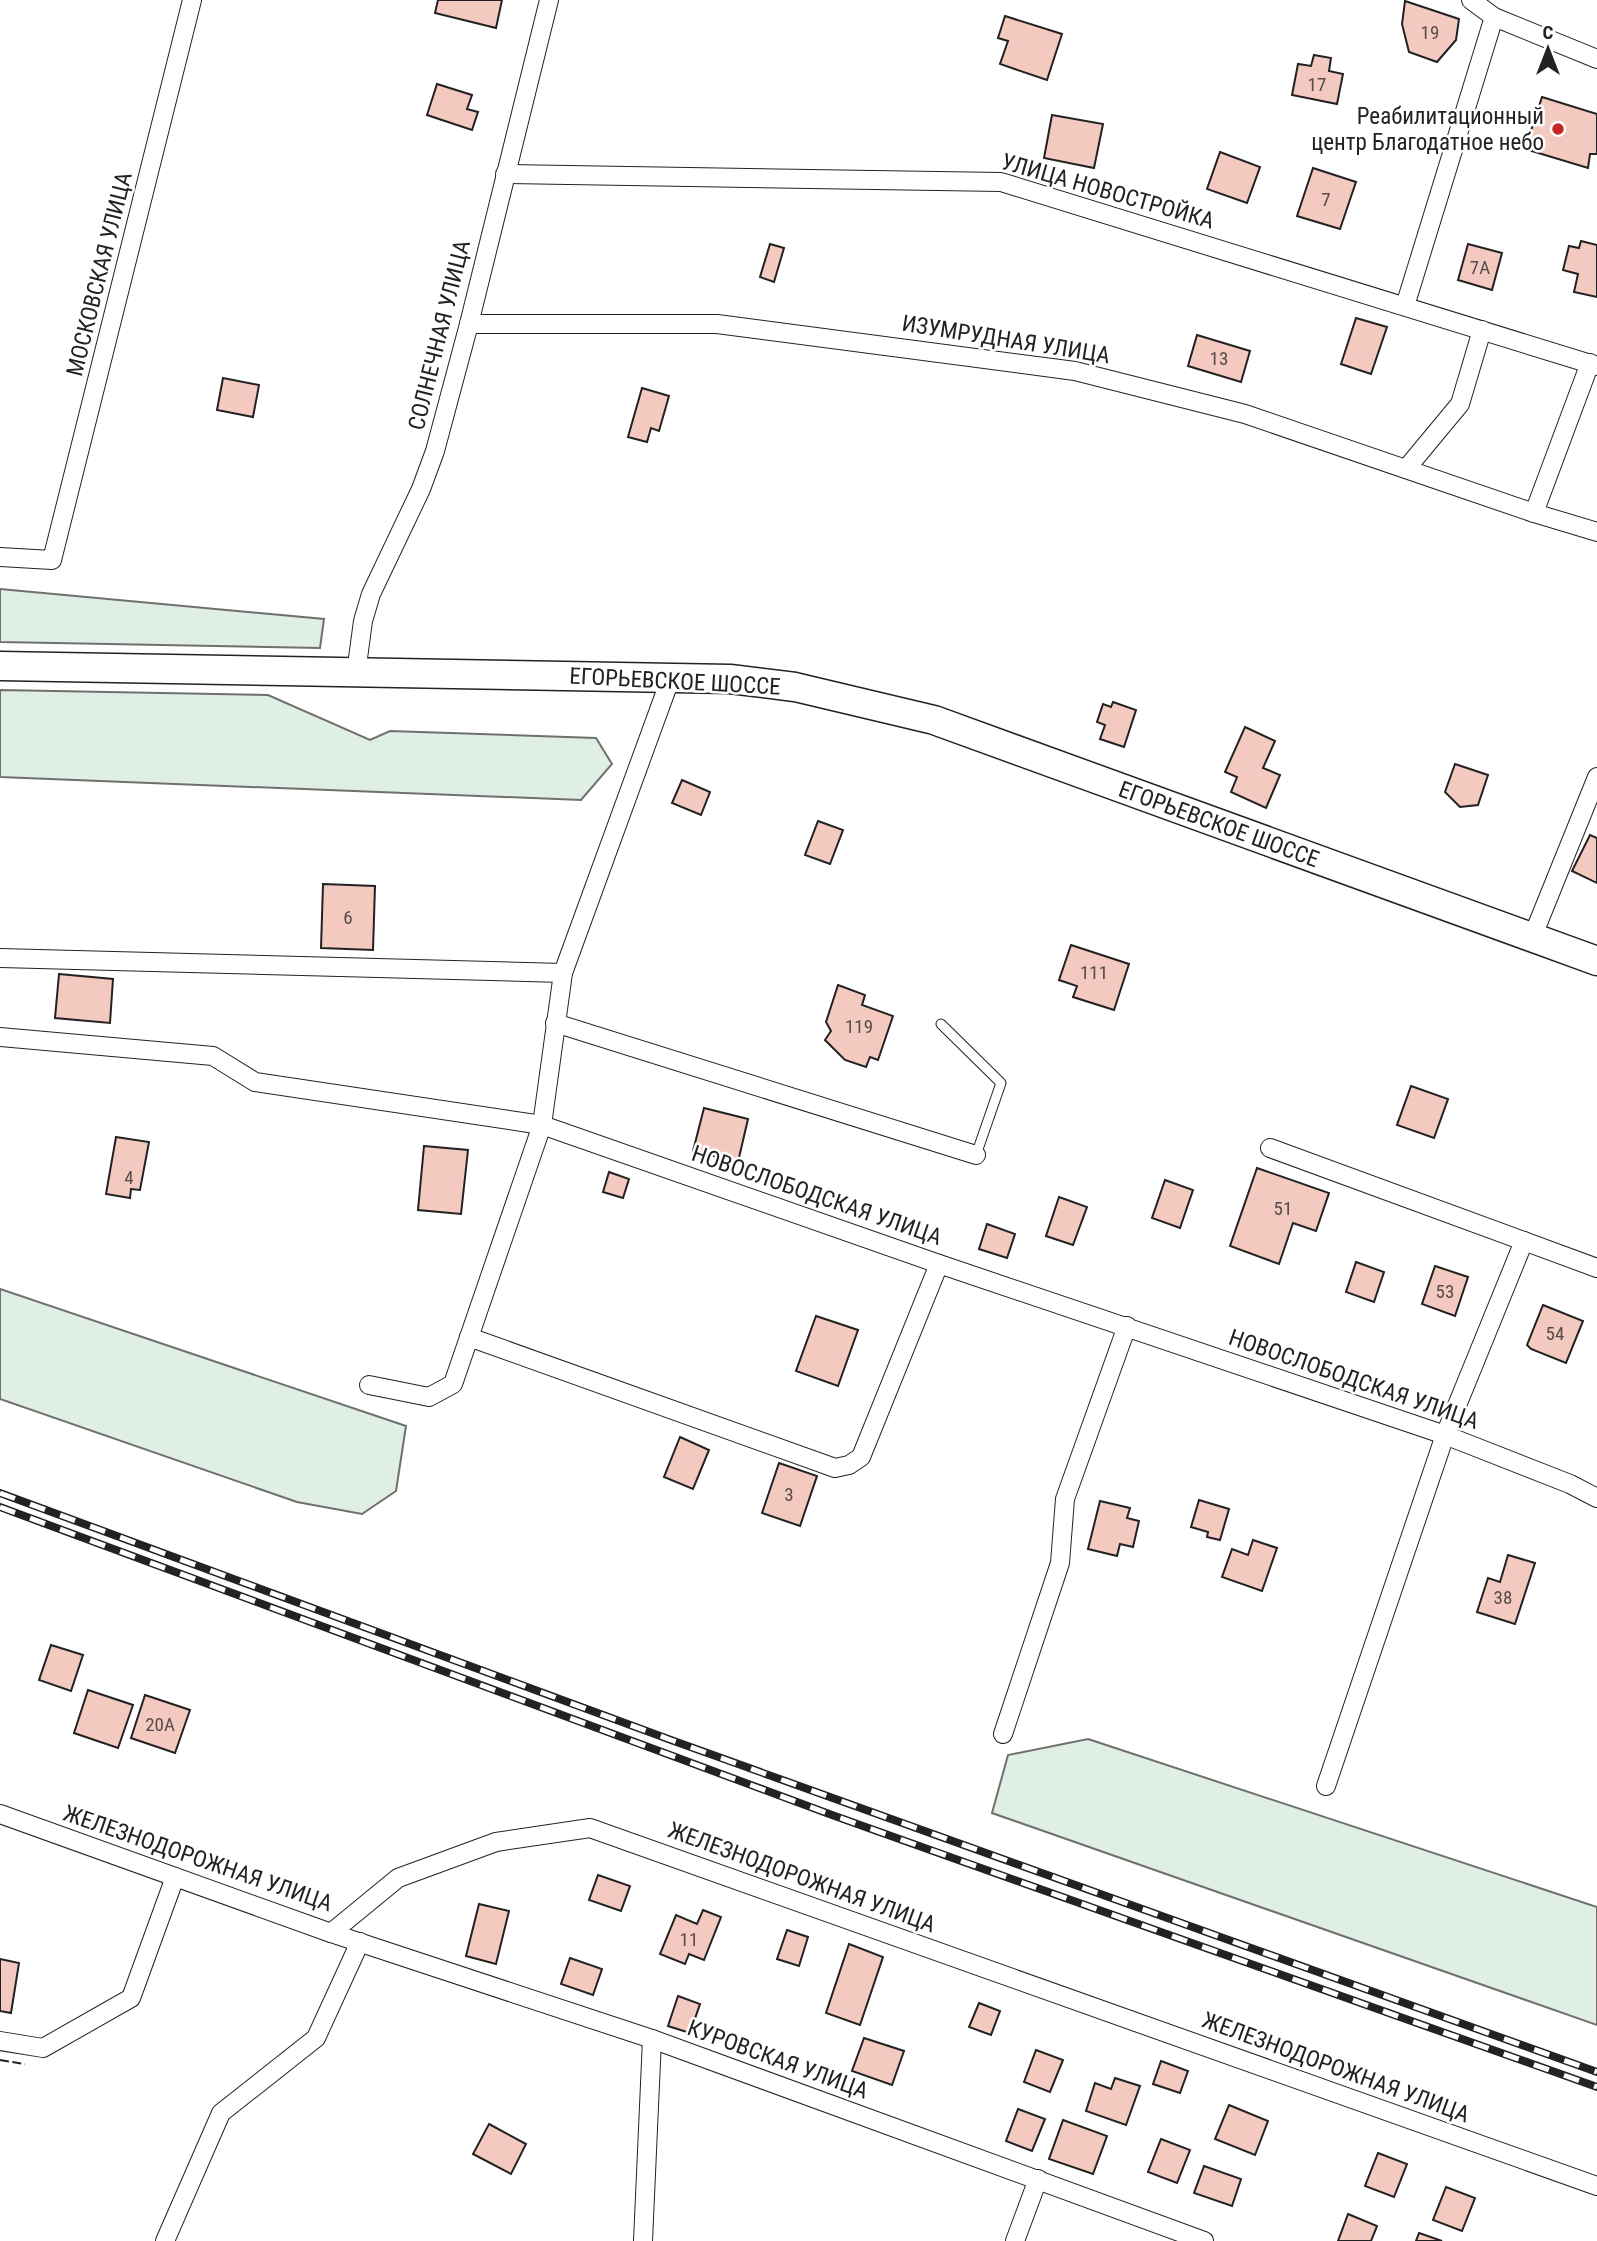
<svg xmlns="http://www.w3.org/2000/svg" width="1597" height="2241" font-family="'Roboto Condensed',sans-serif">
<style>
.green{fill:#e0efe3;stroke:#6f6f6f;stroke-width:2}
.building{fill:#f3c9c0;stroke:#222;stroke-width:2}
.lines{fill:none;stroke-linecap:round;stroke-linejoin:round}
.lane-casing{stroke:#222;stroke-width:11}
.street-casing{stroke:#222;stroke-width:20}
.primary-casing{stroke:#222;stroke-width:31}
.lane{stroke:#fff;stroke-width:9}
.street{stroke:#fff;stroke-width:18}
.primary{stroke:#fff;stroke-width:28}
.rail-casing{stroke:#222;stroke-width:8}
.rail{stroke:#fff;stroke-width:5;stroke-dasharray:16;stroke-linecap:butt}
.fence{stroke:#222;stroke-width:2;stroke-dasharray:9 3.5;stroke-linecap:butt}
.poi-dot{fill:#c62828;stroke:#fff;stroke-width:2.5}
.labels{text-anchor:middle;stroke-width:5;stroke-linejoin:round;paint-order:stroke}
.number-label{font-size:19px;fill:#564c4a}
.poi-label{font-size:23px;fill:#222;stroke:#fff;text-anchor:end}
.street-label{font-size:23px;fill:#222;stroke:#fff}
</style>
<rect width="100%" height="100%" fill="#fff"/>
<g class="green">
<polygon points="0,589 324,619 320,648 0,642"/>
<polygon points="0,690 268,695 370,740 390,731 596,738 612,764 581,800 0,777"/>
<polygon points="0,1289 406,1426 396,1491 362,1514 297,1502 0,1399"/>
<polygon points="1088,1739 1597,1907 1597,2025 992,1813 1008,1755"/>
</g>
<g class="building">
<polygon points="438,0 502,0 496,28 435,13"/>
<polygon points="1405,1 1459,19 1456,40 1437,62 1409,52 1402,24"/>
<polygon points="1005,16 1062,34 1047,80 1000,64 1008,41 998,38"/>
<polygon points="1314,55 1331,58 1329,71 1343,74 1337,104 1292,95 1298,64 1311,66"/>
<polygon points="437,84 472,95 467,109 478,112 472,130 427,115"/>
<polygon points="1542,97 1597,114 1597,154 1590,154 1588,168 1525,149"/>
<polygon points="1052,115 1103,124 1094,168 1044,158"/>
<polygon points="1220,152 1260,167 1247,203 1207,189"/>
<polygon points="1313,168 1356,182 1340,229 1297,216"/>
<polygon points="1581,241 1597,245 1597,297 1574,292 1578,274 1563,270 1569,246 1579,248"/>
<polygon points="770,244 784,248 774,282 760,277"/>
<polygon points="1468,244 1502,253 1492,290 1458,280"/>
<polygon points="1356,318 1387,327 1371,374 1341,364"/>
<polygon points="1197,335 1250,351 1241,382 1188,366"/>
<polygon points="223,378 259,385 253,417 217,410"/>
<polygon points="642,388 669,396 659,431 651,428 647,442 628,437"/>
<polygon points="1113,702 1136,710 1124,747 1100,739 1105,725 1097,722 1103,704 1111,707"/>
<polygon points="1245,727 1275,741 1263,768 1280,775 1266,808 1231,792 1237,777 1225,772"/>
<polygon points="1455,764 1488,775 1478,805 1460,807 1445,792"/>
<polygon points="682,780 710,792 701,815 672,803"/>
<polygon points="818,821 843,830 830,864 805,855"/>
<polygon points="1590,835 1597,838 1597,883 1572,871"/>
<polygon points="323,884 375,886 373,950 321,948"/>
<polygon points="1071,945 1129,964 1114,1010 1073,997 1077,986 1059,980"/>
<polygon points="59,974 113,979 110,1023 55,1018"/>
<polygon points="838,985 865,995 862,1005 893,1016 878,1060 870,1057 866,1067 845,1060 825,1040 831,1031 826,1022"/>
<polygon points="1411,1086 1448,1099 1434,1138 1397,1125"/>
<polygon points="704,1108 748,1119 738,1162 693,1151"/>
<polygon points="116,1137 149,1142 140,1190 131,1189 130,1198 106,1194"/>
<polygon points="424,1146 468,1150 461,1214 418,1210"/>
<polygon points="1257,1168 1329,1193 1316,1231 1293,1223 1279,1264 1230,1246"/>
<polygon points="609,1172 629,1179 623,1198 603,1192"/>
<polygon points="1165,1180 1193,1190 1180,1228 1152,1218"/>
<polygon points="1059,1197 1087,1207 1073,1245 1046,1236"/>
<polygon points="987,1224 1015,1234 1007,1258 979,1249"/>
<polygon points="1356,1262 1384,1272 1374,1302 1346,1292"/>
<polygon points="1435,1266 1468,1277 1455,1316 1422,1304"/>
<polygon points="1543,1305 1583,1321 1566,1363 1531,1349 1527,1345"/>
<polygon points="816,1316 858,1330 838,1386 796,1371"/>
<polygon points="680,1437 709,1450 693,1489 664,1477"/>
<polygon points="779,1463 817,1476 800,1526 762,1513"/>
<polygon points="1199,1500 1229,1509 1220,1540 1207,1537 1208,1532 1191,1527"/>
<polygon points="1100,1501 1130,1508 1127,1518 1139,1521 1133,1547 1120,1544 1117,1556 1088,1549"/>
<polygon points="1253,1540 1277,1548 1262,1591 1222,1577 1232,1549 1248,1555"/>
<polygon points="1508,1555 1535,1563 1515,1624 1477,1612 1488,1578 1500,1582"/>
<polygon points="51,1645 83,1655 71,1691 39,1680"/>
<polygon points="88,1690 133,1705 118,1748 74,1733"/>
<polygon points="145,1695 190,1710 175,1753 131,1738"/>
<polygon points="598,1875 630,1886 621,1911 589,1900"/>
<polygon points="479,1904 509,1911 496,1964 466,1956"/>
<polygon points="703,1910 721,1917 704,1960 689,1954 685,1964 660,1954 676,1915 697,1924"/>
<polygon points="787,1930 808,1937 799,1966 777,1959"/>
<polygon points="849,1944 883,1957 860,2025 826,2013"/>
<polygon points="570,1958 602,1969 593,1995 561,1984"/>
<polygon points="0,1959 19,1963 11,2013 0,2011"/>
<polygon points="678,1996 700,2004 690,2033 668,2026"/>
<polygon points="979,2003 1000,2011 991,2035 969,2027"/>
<polygon points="864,2038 904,2051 892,2085 852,2071"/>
<polygon points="1036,2050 1063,2060 1050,2092 1024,2082"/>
<polygon points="1161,2061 1188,2071 1180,2093 1153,2084"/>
<polygon points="1115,2078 1140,2086 1126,2125 1086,2111 1095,2083 1111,2089"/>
<polygon points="1229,2105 1268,2121 1255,2155 1215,2139"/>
<polygon points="1018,2109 1045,2119 1032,2151 1006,2141"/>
<polygon points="1063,2120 1107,2136 1093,2174 1049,2159"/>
<polygon points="489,2124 526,2144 511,2174 473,2154"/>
<polygon points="1161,2139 1190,2150 1177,2183 1148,2172"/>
<polygon points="1378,2153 1407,2164 1394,2197 1365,2186"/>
<polygon points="1204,2166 1241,2179 1232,2206 1194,2193"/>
<polygon points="1446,2187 1475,2198 1462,2231 1433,2220"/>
<polygon points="1348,2214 1377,2226 1371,2241 1338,2241"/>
<polygon points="1419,2233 1442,2241 1416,2241"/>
</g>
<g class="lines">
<g class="lane-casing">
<polyline id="lane" points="941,1024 1001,1083 976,1155"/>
</g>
<g class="street-casing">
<g id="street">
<polyline points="1471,0 1494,17 1597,59"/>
<polyline points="505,174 1001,182 1597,366"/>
<polyline points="1405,306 1494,17"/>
<polyline points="469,324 717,324 1075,371 1245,414 1534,513 1597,532"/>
<polyline points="1406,469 1460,404 1482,330"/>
<polyline points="1534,513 1590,363"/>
<polyline points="0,557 52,560 192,0"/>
<polyline points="356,673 363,621 371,594 421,489 435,451 469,324 549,0"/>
<polyline points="1532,938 1597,777"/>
<polyline points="0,958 563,973"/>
<polyline points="555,1023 976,1155"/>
<polyline points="0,1037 213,1056 255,1082 542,1125 939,1264 1445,1435 1570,1484 1597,1498"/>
<polyline points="1270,1148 1597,1268"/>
<polyline points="469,1337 835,1468 849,1465 861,1457 939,1264"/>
<polyline points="369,1385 429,1397 453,1384 542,1125 563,973 671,677"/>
<polyline points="1003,1734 1060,1563 1065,1499 1127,1326"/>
<polyline points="1326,1786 1445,1435 1524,1241"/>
<polyline points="0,1814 331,1933 398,1878 496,1842 590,1828 1597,2186"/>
<polyline points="331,1933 652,2039 1204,2241"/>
<polyline points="0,2041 43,2048 131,1998 175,1877"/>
<polyline points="165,2241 221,2113 316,2038 360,1942"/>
<polyline points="643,2241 652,2039"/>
<polyline points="1015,2241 1038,2179"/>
</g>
</g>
<g class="primary-casing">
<polyline id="primary" points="0,666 730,679 795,687 934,720 1597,961"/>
</g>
<use href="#lane" class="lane"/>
<use href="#street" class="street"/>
<use href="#primary" class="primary"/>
<g class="rail-casing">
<g id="rail">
<polyline points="0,1493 671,1740 1597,2072"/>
<polyline points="0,1507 832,1815 1597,2087"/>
</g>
</g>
<use href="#rail" class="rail"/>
<polyline class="fence" points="0,2060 25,2064"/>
</g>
<circle class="poi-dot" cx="1558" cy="129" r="7"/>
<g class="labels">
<g class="number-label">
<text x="1430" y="39">19</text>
<text x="1317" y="91">17</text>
<text x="1326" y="206">7</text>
<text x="1480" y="274">7А</text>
<text x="1219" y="365">13</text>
<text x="348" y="924">6</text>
<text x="1094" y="979">111</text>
<text x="859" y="1033">119</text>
<text x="129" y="1184">4</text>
<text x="1283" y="1215">51</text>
<text x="1445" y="1298">53</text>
<text x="1555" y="1340">54</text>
<text x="789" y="1501">3</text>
<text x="1503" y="1604">38</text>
<text x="160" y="1731">20А</text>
<text x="689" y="1946">11</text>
</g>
<g class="poi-label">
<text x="1544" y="124">Реабилитационный<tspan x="1544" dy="26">центр Благодатное небо</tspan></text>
</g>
<g class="street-label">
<text transform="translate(1108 191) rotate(16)" y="8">УЛИЦА НОВОСТРОЙКА</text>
<text transform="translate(99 274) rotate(-76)" y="8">МОСКОВСКАЯ УЛИЦА</text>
<text transform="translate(439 335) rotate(-76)" y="8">СОЛНЕЧНАЯ УЛИЦА</text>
<text transform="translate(1006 339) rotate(9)" y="8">ИЗУМРУДНАЯ УЛИЦА</text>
<text transform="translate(675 681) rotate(3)" y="8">ЕГОРЬЕВСКОЕ ШОССЕ</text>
<text transform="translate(1219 824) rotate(20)" y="8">ЕГОРЬЕВСКОЕ ШОССЕ</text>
<text transform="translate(817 1195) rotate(19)" y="8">НОВОСЛОБОДСКАЯ УЛИЦА</text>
<text transform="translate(1354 1379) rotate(19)" y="8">НОВОСЛОБОДСКАЯ УЛИЦА</text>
<text transform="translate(198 1858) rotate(19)" y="8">ЖЕЛЕЗНОДОРОЖНАЯ УЛИЦА</text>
<text transform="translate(802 1877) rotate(20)" y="8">ЖЕЛЕЗНОДОРОЖНАЯ УЛИЦА</text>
<text transform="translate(778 2059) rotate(20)" y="8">КУРОВСКАЯ УЛИЦА</text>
<text transform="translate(1336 2067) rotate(20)" y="8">ЖЕЛЕЗНОДОРОЖНАЯ УЛИЦА</text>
</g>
</g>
<g transform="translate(1548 49)" stroke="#ffffff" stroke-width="5" paint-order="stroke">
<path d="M0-5L12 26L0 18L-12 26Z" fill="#222222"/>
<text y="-10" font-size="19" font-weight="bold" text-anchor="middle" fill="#222222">С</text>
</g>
</svg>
